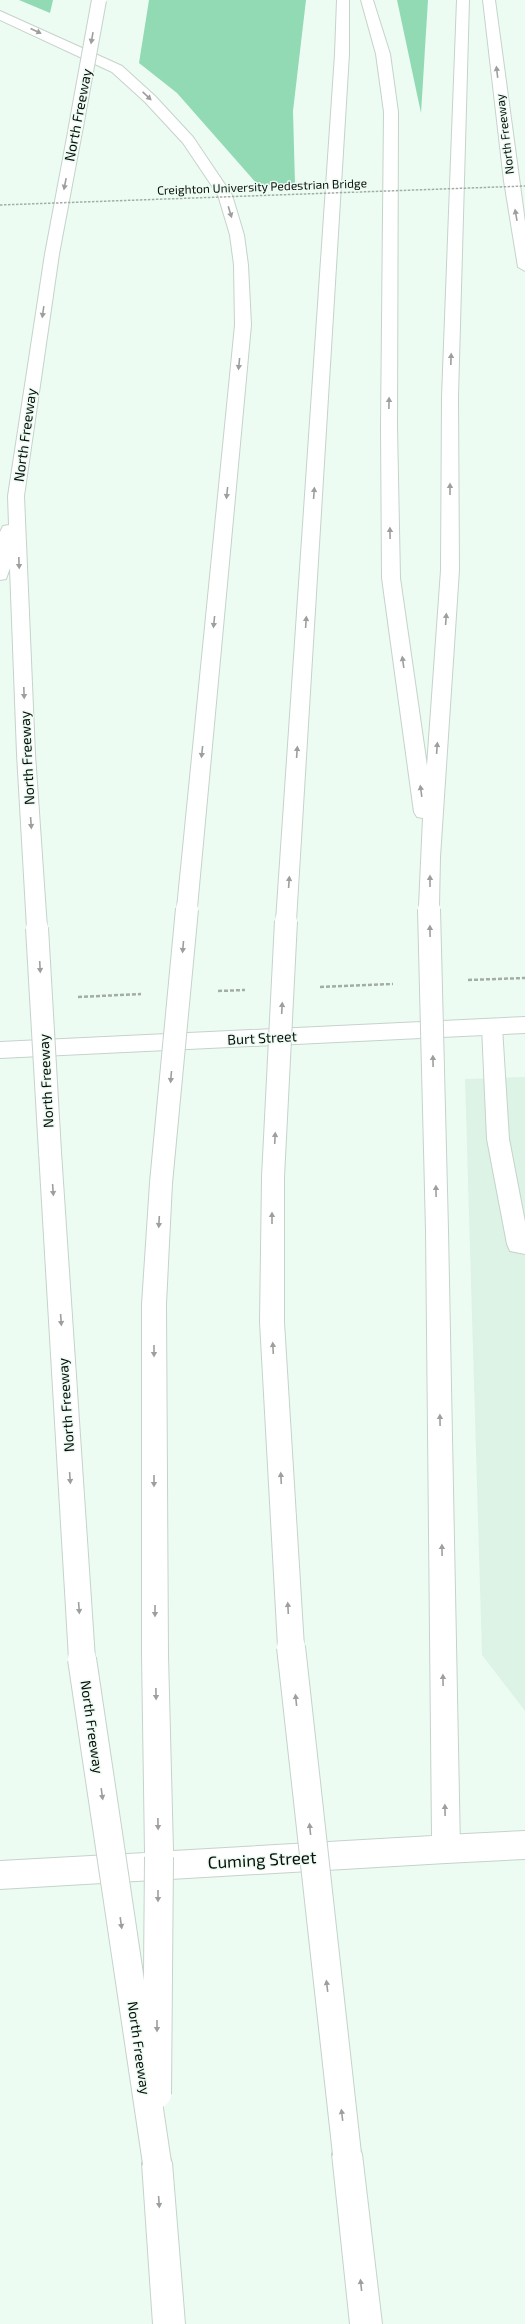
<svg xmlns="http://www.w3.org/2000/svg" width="525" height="2324" font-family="'Exo 2',sans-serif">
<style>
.built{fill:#dcf3e6}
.green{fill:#91dab4}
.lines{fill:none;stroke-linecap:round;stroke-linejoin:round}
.lane-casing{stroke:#c5d3cb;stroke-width:2}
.secondary-casing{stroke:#c5d3cb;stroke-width:2}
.primary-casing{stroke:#c5d3cb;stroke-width:2}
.highway-casing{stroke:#c5d3cb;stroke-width:2}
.path{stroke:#a2ada6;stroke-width:2.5;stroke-dasharray:4 2;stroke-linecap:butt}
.lane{fill:#fff;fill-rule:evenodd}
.secondary{fill:#fff;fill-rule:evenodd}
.primary{fill:#fff;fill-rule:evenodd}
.highway{fill:#fff;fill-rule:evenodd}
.highway-bridge-far3-casing{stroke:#c5d3cb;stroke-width:16;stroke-linecap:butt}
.highway-bridge-far2-casing{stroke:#c5d3cb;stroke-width:20;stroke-linecap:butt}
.highway-bridge-far1-casing{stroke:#c5d3cb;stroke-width:24;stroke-linecap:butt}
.highway-bridge-casing{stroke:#c5d3cb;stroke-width:30;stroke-linecap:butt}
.path-bridge{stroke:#a2ada6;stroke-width:1.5;stroke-dasharray:2.5 1.5;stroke-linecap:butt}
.highway-bridge-far3{stroke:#fff;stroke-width:14}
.highway-bridge-far2{stroke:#fff;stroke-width:18}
.highway-bridge-far1{stroke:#fff;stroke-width:22}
.highway-bridge{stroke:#fff;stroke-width:28}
.oneway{fill:#9d9f9d}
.labels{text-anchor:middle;stroke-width:3;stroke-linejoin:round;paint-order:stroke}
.far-street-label{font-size:12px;fill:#090e0b;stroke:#edfcf3}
.street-label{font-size:14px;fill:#090e0b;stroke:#edfcf3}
.near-street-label{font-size:17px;fill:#090e0b;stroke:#edfcf3}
</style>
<rect width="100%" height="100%" fill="#edfcf3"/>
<polygon class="built" points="525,1077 525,1711 482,1655 465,1079"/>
<g class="green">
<polygon points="19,0 53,0 50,13"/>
<polygon points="149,0 306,0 293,111 295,184 258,185 177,93 139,63"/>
<polygon points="397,0 428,0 421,113"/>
</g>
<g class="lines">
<g class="lane-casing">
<polygon id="lane" points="492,1019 499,1021 502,1027 509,1139 525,1222 525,1254 510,1251 507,1244 487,1139 482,1027 485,1021"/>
</g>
<g class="secondary-casing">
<polygon id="secondary" points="525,1017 525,1033 0,1058 0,1042"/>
</g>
<g class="primary-casing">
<polygon id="primary" points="525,1831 525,1859 446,1863 436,1859 432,1849 436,1839 446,1835"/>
</g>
<g class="highway-casing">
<g id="highway">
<polygon points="337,0 349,0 349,54 296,921 293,926 286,928 279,926 276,921 335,54"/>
<polygon points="361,0 373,0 390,54 398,112 397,426 400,578 427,766 441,570 442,397 457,0 469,0 458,397 459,570 440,857 439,906 436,911 429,913 422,911 419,906 423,818 417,817 414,812 382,578 381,426 384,112 376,54"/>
<polygon points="483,0 495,0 525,222 525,271 518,267 504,181"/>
<polygon points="0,11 122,66 155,96 193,137 232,195 244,235 248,265 251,325 197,908 194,913 187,915 180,913 177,908 235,325 234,265 230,235 218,195 183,143 145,102 112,72 0,20"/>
<polygon points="75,128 82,132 59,254 24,496 35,754 47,928 44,933 37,935 30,933 27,928 17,754 10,568 6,579 0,580 0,532 3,526 9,525 8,496 45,254 68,132"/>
<polygon points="50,1143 58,1146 61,1152 95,1659 91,1668 82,1671 73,1668 69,1659 39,1152 42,1146"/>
<polygon points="273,1168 281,1171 284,1177 284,1322 304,1647 300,1656 291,1659 282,1656 278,1647 260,1322 262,1177 265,1171"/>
<polygon points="161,1174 169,1177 172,1183 166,1304 168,1655 173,1851 432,1836 426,1230 429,1223 437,1221 445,1223 448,1230 460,1849 456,1859 446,1863 0,1889 0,1861 145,1853 142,1655 142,1304 150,1183 153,1177"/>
<polygon points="347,2139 358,2143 362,2154 382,2324 350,2324 332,2154 336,2143"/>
<polygon points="157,2148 168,2152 172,2163 185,2324 153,2324 142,2163 146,2152"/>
</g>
</g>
<g class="path">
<polyline points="468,980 525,978"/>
<polyline points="320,987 393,984"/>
<polyline points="218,991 245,990"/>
<polyline points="78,997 141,994"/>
</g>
<use href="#lane" class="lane"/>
<use href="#secondary" class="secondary"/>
<use href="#primary" class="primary"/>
<use href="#highway" class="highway"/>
<g class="highway-bridge-far3-casing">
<polyline id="highway-bridge-far3" points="75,132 99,0"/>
</g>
<g class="highway-bridge-far2-casing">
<g id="highway-bridge-far2">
<polyline points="429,906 429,910"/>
<polyline points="187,910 187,908"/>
</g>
</g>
<g class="highway-bridge-far1-casing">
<g id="highway-bridge-far1">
<polyline points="429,909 437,1230"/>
<polyline points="37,928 50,1152"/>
<polyline points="273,1177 286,921"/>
<polyline points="161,1183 187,909"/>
</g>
</g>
<g class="highway-bridge-casing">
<g id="highway-bridge">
<polyline points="291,1647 347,2154"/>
<polyline points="82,1659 157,2163"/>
<polyline points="157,2094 159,1857"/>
</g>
</g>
<polyline class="path-bridge" points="0,205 525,186"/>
<use href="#highway-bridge-far3" class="highway-bridge-far3"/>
<use href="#highway-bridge-far2" class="highway-bridge-far2"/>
<use href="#highway-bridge-far1" class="highway-bridge-far1"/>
<use href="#highway-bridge" class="highway-bridge"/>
</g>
<defs><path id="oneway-solid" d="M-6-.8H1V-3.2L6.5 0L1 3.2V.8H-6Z"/></defs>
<g class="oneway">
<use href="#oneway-solid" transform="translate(36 31) rotate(25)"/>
<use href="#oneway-solid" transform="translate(92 38) rotate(100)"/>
<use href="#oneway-solid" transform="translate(497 72) rotate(-97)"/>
<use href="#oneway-solid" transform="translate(147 96) rotate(43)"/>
<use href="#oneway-solid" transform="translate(65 184) rotate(101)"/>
<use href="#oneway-solid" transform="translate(230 212) rotate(73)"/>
<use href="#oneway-solid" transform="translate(516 215) rotate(-100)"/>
<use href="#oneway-solid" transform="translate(43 312) rotate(98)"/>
<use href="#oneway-solid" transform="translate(451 359) rotate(-88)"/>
<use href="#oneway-solid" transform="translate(239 364) rotate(96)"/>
<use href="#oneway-solid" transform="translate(389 403) rotate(-89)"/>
<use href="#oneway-solid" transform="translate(450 489) rotate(-90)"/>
<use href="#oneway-solid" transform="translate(227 493) rotate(96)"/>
<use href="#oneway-solid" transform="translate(314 493) rotate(-86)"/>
<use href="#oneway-solid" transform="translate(390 533) rotate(-91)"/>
<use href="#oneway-solid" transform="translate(19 563) rotate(88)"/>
<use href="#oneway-solid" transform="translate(446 619) rotate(-86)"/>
<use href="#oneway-solid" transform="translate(214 622) rotate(96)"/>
<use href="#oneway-solid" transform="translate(306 622) rotate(-86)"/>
<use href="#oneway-solid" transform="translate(403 662) rotate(-98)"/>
<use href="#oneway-solid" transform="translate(24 693) rotate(88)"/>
<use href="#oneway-solid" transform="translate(437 748) rotate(-86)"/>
<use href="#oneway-solid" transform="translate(202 752) rotate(96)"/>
<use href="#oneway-solid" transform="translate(297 752) rotate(-86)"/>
<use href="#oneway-solid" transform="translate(421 791) rotate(-98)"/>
<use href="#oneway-solid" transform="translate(31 823) rotate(86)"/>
<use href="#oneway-solid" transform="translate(430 881) rotate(-90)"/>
<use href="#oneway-solid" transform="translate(289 882) rotate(-86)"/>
<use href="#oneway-solid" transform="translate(430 931) rotate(-91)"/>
<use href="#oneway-solid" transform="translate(183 947) rotate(95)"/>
<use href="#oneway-solid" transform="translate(40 967) rotate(87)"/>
<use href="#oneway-solid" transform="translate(282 1008) rotate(-87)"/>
<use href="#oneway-solid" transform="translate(433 1061) rotate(-91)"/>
<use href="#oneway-solid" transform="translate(171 1077) rotate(95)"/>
<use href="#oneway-solid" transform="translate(275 1138) rotate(-87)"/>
<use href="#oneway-solid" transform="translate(53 1190) rotate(86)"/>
<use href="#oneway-solid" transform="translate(436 1191) rotate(-91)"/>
<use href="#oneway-solid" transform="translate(272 1218) rotate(-90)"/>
<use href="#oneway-solid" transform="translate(159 1222) rotate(93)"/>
<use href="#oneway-solid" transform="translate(61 1320) rotate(86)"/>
<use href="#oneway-solid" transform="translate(273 1348) rotate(-93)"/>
<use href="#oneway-solid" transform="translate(154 1351) rotate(90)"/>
<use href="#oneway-solid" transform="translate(440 1420) rotate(-91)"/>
<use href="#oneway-solid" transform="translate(70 1478) rotate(86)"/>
<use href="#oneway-solid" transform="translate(281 1478) rotate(-93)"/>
<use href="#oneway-solid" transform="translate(154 1481) rotate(90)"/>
<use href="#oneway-solid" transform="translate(442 1550) rotate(-91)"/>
<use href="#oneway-solid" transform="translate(79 1608) rotate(86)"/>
<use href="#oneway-solid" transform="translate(288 1608) rotate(-93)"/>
<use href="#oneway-solid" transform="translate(155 1611) rotate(90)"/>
<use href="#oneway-solid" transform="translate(443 1680) rotate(-91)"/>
<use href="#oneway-solid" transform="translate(156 1694) rotate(89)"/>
<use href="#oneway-solid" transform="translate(296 1700) rotate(-96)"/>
<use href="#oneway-solid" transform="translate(102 1794) rotate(82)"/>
<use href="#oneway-solid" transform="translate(445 1810) rotate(-91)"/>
<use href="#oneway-solid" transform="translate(158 1824) rotate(89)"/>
<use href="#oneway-solid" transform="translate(310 1829) rotate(-96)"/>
<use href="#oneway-solid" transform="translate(158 1896) rotate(90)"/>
<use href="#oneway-solid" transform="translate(121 1923) rotate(82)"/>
<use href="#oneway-solid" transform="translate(327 1986) rotate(-97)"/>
<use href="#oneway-solid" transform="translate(157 2026) rotate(90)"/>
<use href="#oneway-solid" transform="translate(342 2115) rotate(-97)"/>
<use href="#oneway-solid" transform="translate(159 2202) rotate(86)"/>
<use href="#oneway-solid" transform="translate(361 2285) rotate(-96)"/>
</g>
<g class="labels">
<g class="far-street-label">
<text transform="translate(505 134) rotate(-97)" y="4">North Freeway</text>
<text transform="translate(262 187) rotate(-2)" y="4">Creighton University Pedestrian Bridge</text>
</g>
<g class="street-label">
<text transform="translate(78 115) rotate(-79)" y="5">North Freeway</text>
<text transform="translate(25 435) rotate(-82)" y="5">North Freeway</text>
<text transform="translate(27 758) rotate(-93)" y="5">North Freeway</text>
<text transform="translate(262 1038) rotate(-3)" y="5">Burt Street</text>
<text transform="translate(46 1081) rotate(-93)" y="5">North Freeway</text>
<text transform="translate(66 1405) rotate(-94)" y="5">North Freeway</text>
<text transform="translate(92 1727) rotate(82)" y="5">North Freeway</text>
<text transform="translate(139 2048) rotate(82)" y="5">North Freeway</text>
</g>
<g class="near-street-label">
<text transform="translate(262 1860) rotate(-3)" y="6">Cuming Street</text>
</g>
</g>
</svg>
